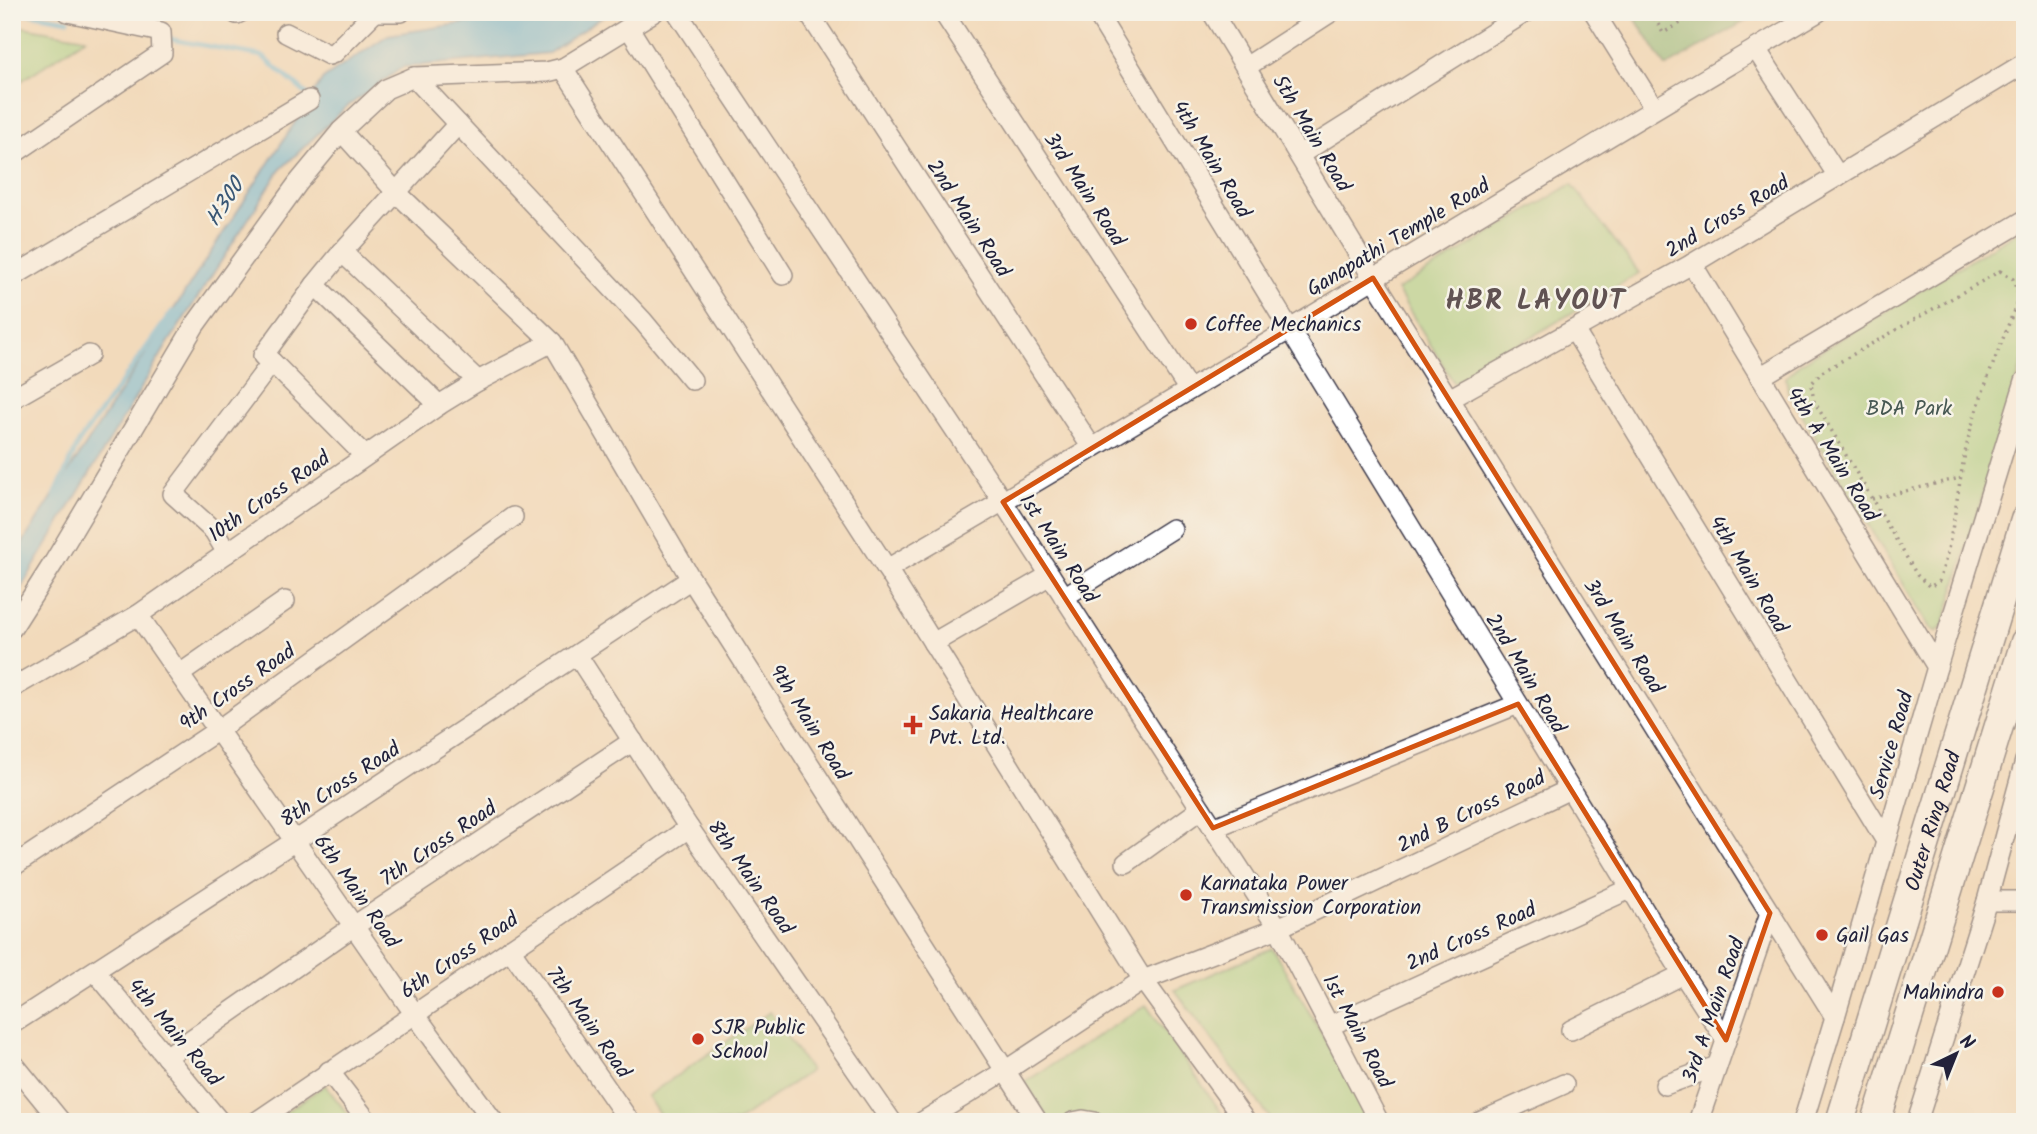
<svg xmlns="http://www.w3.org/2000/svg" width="2037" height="1134" font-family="Kalam,sans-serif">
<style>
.green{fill:#9dd688;stroke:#607c62;stroke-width:2}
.forest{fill:#7eb774;stroke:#506c58;stroke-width:2}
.water{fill:#65bae2;stroke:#446e8e;stroke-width:2}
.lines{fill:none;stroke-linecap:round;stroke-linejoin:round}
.stream{stroke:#65bae2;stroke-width:5}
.minor-casing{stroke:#413e4e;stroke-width:22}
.highway-casing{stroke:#413e4e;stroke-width:31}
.path{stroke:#413e4e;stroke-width:3.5;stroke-dasharray:2 5;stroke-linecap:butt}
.minor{stroke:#fff;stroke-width:19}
.highway{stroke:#fff;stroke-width:28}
.marked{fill:none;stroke:#d45411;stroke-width:5;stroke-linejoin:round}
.poi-dot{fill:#c8321e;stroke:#f7f3e8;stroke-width:2.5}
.labels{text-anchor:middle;stroke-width:5;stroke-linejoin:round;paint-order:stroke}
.street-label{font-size:21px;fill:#22223b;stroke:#f7f3e8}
.poi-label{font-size:21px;fill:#22223b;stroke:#f7f3e8;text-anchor:start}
.park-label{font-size:21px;fill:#475852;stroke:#f7f3e8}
.water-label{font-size:23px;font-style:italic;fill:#395775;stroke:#f7f3e8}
.district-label{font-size:28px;font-weight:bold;letter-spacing:2px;fill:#615353;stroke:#f7f3e8}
</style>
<rect width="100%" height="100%" fill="#f7f3e8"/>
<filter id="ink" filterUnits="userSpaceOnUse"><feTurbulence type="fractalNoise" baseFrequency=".0143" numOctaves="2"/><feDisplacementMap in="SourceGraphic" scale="14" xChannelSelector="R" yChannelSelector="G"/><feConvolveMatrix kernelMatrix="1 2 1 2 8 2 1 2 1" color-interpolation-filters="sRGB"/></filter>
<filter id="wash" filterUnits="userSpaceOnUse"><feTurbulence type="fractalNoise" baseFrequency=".00686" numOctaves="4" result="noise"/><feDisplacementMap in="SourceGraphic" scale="28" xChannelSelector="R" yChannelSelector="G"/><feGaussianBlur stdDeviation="1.57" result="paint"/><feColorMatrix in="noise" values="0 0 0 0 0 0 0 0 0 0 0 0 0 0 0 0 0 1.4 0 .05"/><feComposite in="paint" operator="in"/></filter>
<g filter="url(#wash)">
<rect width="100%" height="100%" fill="#f2dabb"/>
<g class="green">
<polygon points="12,25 86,38 12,87"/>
<polygon points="1572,184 1639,273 1454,383 1397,290"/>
<polygon points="2025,227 2025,354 1944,624 1937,632 1930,628 1788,392 1786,377 1799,364"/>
<polygon points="1272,948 1373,1122 1273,1122 1175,990"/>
<polygon points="1146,1005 1228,1122 1050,1122 1025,1082"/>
<polygon points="770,1012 810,1071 736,1122 664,1122 647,1096"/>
<polygon points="325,1085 354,1122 271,1122"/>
</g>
<polygon class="forest" points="1631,12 1761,12 1666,67"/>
<polygon class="water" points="535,12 609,12 549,53 403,67 345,108 280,170 167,345 12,603 12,561 25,539 323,79 388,35"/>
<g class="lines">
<g class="stream">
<polyline points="23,12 68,20"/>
<polyline points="164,38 262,56 309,96"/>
<polyline points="55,495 79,442 172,312"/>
</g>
</g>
</g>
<g filter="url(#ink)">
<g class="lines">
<g class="minor-casing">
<g id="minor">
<polyline points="236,12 237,14 241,12"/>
<polyline points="371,12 401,12"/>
<polyline points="677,12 1003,502 1278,928 1379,1122"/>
<polyline points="808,12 1092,448"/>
<polyline points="943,12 1189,390"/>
<polyline points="1096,12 1683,974 1726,1040"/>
<polyline points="1212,12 1373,278 1835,1017"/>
<polyline points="1594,12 1654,108"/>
<polyline points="629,28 783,275"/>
<polyline points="286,33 329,55 334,53 374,13"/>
<polyline points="1756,49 1838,176"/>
<polyline points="1246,67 1331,12"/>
<polyline points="563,68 887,569"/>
<polyline points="458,124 414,77 547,72 563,68 654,12"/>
<polyline points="341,131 397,193 552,342 691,579 1038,1122"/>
<polyline points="12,155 162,53 161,32 68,12"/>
<polyline points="1299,155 1526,12"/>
<polyline points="342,252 478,381"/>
<polyline points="1692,264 1937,667"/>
<polyline points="12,277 309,100"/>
<polyline points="315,285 439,405"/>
<polyline points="1574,330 1886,841"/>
<polyline points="272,362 365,456"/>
<polyline points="1760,377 2025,220"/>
<polyline points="12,399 89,355"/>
<polyline points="1449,399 1692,264 2025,63"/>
<polyline points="227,553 214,531 173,494 272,362 263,356 315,285 342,252 458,124 643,321 692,380"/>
<polyline points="1064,597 1172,529"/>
<polyline points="138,615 414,1013 494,1122"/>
<polyline points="12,628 54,562 195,325 298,183 341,131 386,89 414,77"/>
<polyline points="933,643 1050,575"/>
<polyline points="577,655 689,828 892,1122"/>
<polyline points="180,674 285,601"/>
<polyline points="12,688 138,615 439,405 478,381 552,342"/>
<polyline points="1213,828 1518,704"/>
<polyline points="1126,863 1201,809"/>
<polyline points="12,867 218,730 513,517"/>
<polyline points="1987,901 2025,901"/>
<polyline points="510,949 630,1122"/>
<polyline points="95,971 220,1122"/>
<polyline points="12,1024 295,841 691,579"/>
<polyline points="1329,1026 1632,888"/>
<polyline points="1571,1030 1683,974"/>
<polyline points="166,1057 354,926 633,741"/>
<polyline points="12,1062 61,1122"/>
<polyline points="329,1071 368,1122"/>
<polyline points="1665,1085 1717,1066"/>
<polyline points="256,1122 689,828"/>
<polyline points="922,1122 1005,1071 1143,980 1278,928 1570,789"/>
<polyline points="1073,1122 1083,1120 1095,1122"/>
<path d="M1246 1122 1143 980 887 569C1200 388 1506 195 1818 12"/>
<polyline points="1480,1122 1564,1084"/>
<polyline points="1698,1122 1770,913"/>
<polyline points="1803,1122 1835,1017 1937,667 2025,381"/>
<polyline points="1917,1122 1987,901 2025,761"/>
</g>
</g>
<g class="highway-casing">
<g id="highway">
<path id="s1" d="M1840 1122 2025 520"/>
<polyline points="1876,1122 2025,642"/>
</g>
</g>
<g class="path">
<polyline points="1651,12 1663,33 1700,12"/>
<path d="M2000 271 2013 279 2019 297C2003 340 1984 384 1971 428 1957 479 1956 532 1939 581L1930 587 1917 575 1814 401 1811 384 1822 372Z"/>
<polyline points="1872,499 1960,478"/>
</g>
<use href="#minor" class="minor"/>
<use href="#highway" class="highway"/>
</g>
</g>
<path d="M0 0H2037V1134H0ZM1373 278 1770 913 1726 1040 1518 704 1213 828 1003 502Z" fill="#f2dabb" fill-opacity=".55" fill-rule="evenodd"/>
<path class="marked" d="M1373 278 1770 913 1726 1040 1518 704 1213 828 1003 502Z"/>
<g class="poi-dot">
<circle cx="1191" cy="324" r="7"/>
<path d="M909.5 714.5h7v7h7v7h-7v7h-7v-7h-7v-7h7z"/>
<circle cx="1186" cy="895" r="7"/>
<circle cx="1822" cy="935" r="7"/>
<circle cx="1998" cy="992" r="7"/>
<circle cx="698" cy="1039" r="7"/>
</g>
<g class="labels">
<g class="street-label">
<text transform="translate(1312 133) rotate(59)" y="7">5th Main Road</text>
<text transform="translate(1212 159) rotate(59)" y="7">4th Main Road</text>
<text transform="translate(1085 189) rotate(57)" y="7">3rd Main Road</text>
<text transform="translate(1727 216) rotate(-31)" y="7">2nd Cross Road</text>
<text transform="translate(969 218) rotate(57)" y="7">2nd Main Road</text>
<text transform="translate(1398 237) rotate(-31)" y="7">Ganapathi Temple Road</text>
<text transform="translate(1833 454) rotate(58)" y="7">4th A Main Road</text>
<text transform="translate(269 496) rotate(-35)" y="7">10th Cross Road</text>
<text transform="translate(1059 548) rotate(57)" y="7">1st Main Road</text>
<text transform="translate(1749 574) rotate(59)" y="7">4th Main Road</text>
<text transform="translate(1624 636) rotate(58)" y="7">3rd Main Road</text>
<text transform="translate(1526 673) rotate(59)" y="7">2nd Main Road</text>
<text transform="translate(237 687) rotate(-35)" y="7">9th Cross Road</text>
<text transform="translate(810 722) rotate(58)" y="7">9th Main Road</text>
<text transform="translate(1891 745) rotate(-74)" y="7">Service Road</text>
<text transform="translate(340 784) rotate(-33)" y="7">8th Cross Road</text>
<text transform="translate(1471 811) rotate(-26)" y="7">2nd B Cross Road</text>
<text dy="7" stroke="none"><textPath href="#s1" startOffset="315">Outer Ring Road</textPath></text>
<text transform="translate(438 843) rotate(-34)" y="7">7th Cross Road</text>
<text transform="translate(751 877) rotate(55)" y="7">8th Main Road</text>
<text transform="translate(357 891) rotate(55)" y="7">6th Main Road</text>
<text transform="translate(1471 936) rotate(-24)" y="7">2nd Cross Road</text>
<text transform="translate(459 955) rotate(-34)" y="7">6th Cross Road</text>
<text transform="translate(1713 1010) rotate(-71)" y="7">3rd A Main Road</text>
<text transform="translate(589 1022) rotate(55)" y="7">7th Main Road</text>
<text transform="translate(1358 1031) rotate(62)" y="7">1st Main Road</text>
<text transform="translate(175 1032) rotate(50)" y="7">4th Main Road</text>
</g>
<g class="poi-label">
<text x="1205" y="331">Coffee Mechanics</text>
<text x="929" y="720">Sakaria Healthcare<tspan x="929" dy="24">Pvt. Ltd.</tspan></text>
<text x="1200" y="890">Karnataka Power<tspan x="1200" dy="24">Transmission Corporation</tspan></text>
<text x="1836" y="942">Gail Gas</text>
<text x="1984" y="999" text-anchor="end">Mahindra</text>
<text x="712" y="1034">SJR Public<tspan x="712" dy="24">School</tspan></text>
</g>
<g class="park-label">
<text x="1909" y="415">BDA Park</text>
</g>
<g class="water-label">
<text transform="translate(224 202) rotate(-57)" y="8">H300</text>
</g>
<g class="district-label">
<text x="1536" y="309">HBR LAYOUT</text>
</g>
</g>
<rect width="2037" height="1134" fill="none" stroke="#f7f3e8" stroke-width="42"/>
<g transform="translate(1956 1054) rotate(43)" stroke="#f7f3e8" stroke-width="5" paint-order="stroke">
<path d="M0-5L12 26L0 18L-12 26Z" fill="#22223b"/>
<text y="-10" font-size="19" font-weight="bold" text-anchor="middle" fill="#22223b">N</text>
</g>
</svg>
